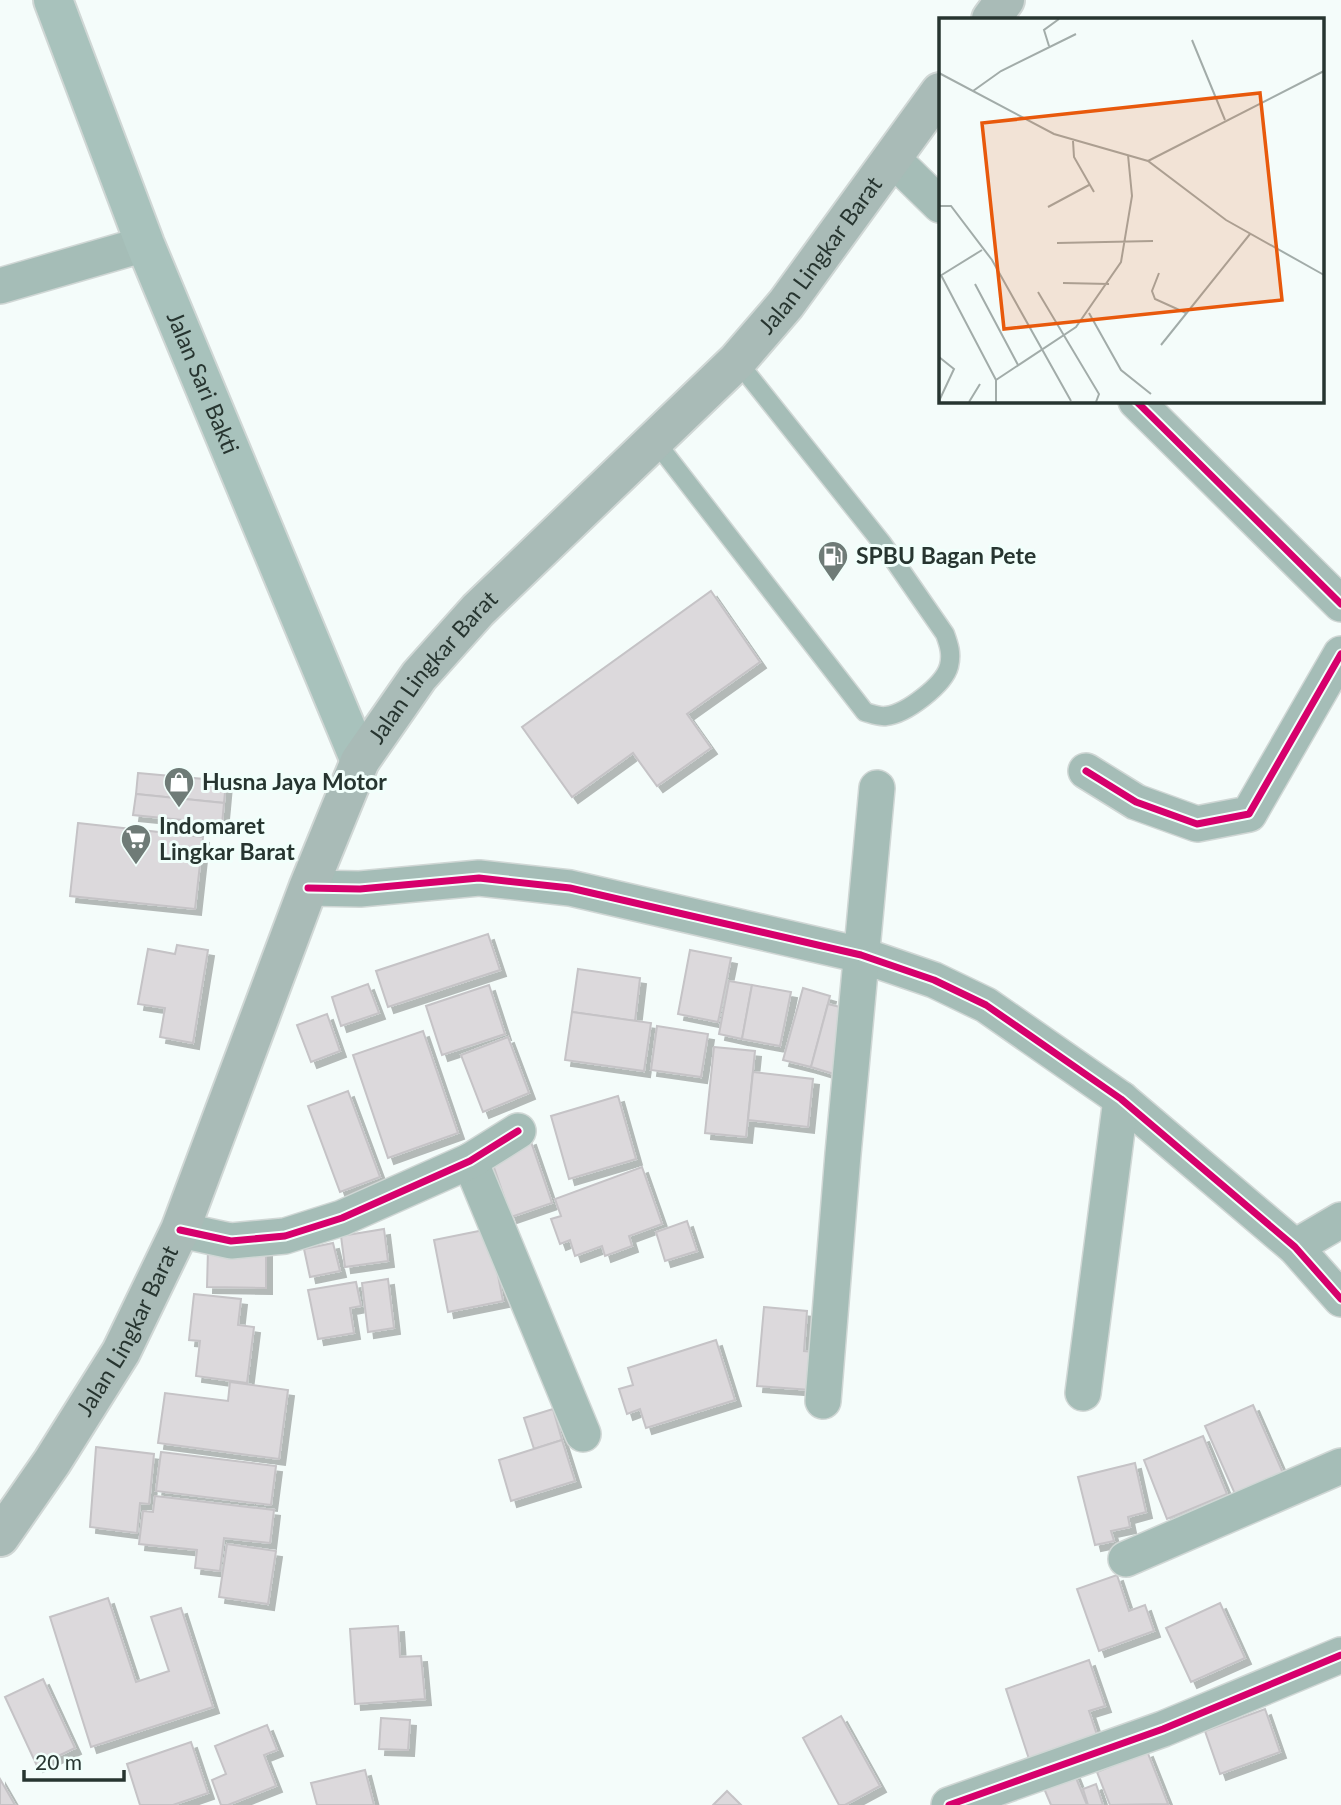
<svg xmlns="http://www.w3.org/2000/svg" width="1341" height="1805" font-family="Lato,sans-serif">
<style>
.building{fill:#dcd9dc;stroke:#c5c3c6;stroke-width:2;filter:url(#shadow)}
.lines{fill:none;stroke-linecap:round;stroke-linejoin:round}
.lane-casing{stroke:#d0d7d5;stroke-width:21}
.street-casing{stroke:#d0d7d5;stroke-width:38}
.secondary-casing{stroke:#d0d7d5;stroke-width:42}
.highway-casing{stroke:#d0d7d5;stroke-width:42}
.lane{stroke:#a5bdb7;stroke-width:18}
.street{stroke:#a5bdb7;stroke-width:35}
.secondary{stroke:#a8c2bc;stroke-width:38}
.highway{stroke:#a9bbb7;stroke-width:38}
.cycleway-casing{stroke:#f1fffb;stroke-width:11}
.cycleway{stroke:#d6006c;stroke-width:7}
.labels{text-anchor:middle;stroke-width:6;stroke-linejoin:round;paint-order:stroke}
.street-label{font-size:23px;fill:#273530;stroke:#f1fffb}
.poi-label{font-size:23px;font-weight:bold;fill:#273530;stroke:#f1fffb;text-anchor:start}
.inset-road{fill:none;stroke:#a2aca9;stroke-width:2}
.view{fill:#e8590c;fill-opacity:0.15;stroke:#e8590c;stroke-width:3.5}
.inset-edge{fill:none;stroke:#273530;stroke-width:3.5}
</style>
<defs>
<filter id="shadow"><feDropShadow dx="6" dy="6" stdDeviation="0" flood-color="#0004"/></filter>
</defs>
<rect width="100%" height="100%" fill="#f4fcfa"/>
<g class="building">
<polygon points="711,591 760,662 687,714 711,748 657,786 633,753 572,797 522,727"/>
<polygon points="138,773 226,781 224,803 136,794"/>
<polygon points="136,794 224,803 222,824 133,815"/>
<polygon points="78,823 203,837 195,909 70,896"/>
<polygon points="488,934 500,970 388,1007 376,971"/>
<polygon points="177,945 208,950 193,1043 160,1037 165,1008 138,1004 148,949 175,954"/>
<polygon points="690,950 731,958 718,1022 678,1014"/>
<polygon points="578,969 640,978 635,1021 572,1012"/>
<polygon points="729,981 752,985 742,1039 719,1034"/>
<polygon points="368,984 379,1013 341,1026 332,997"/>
<polygon points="489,985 505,1034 442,1055 426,1006"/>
<polygon points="752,985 791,992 780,1046 742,1039"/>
<polygon points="803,988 830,996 811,1067 783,1060"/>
<polygon points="828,1004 852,1010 834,1074 811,1067"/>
<polygon points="572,1012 651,1023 644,1071 565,1060"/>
<polygon points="327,1014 340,1051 311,1062 297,1025"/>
<polygon points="657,1026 708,1034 701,1077 651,1070"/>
<polygon points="423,1031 458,1133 388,1158 353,1055"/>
<polygon points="508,1037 529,1093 483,1112 461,1055"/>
<polygon points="714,1047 755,1051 746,1137 705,1133"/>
<polygon points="753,1072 813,1079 808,1127 748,1120"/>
<polygon points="348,1091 380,1177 340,1192 308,1106"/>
<polygon points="618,1096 636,1159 569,1179 551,1116"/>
<polygon points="530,1139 552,1203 511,1217 489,1153"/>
<polygon points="642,1167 662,1224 629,1236 632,1246 605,1256 602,1246 575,1256 570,1240 560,1244 551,1219 561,1216 555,1199"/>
<polygon points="687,1221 697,1251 665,1261 656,1232"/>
<polygon points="384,1229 388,1261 345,1267 341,1236"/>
<polygon points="489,1229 503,1301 448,1312 434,1240"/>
<polygon points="333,1243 340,1271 310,1277 304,1249"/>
<polygon points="208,1249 266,1250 266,1288 207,1287"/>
<polygon points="388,1279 394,1328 368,1332 362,1283"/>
<polygon points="356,1282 361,1306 350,1308 354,1333 318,1339 308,1290"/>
<polygon points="194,1294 241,1299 238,1325 254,1327 247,1383 196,1376 200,1341 189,1340"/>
<polygon points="764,1307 807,1311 804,1351 814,1352 811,1390 757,1386"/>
<polygon points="716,1340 735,1400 646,1428 640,1409 627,1414 619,1389 633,1385 628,1368"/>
<polygon points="230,1382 288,1390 279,1459 158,1443 165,1393 228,1401"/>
<polygon points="1253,1405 1283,1473 1235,1494 1205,1426"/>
<polygon points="553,1409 562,1440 534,1449 524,1418"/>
<polygon points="1203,1436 1227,1494 1167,1519 1144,1460"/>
<polygon points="562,1440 575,1481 511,1501 499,1460"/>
<polygon points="96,1447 154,1454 149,1504 140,1503 137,1533 90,1527"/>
<polygon points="161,1452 276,1466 271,1505 156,1491"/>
<polygon points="1135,1463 1146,1512 1128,1517 1130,1527 1111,1531 1114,1541 1095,1545 1078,1477"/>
<polygon points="155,1496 274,1510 270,1543 224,1538 220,1571 195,1568 197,1550 139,1544 143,1511 153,1512"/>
<polygon points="227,1544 276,1551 268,1604 219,1597"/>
<polygon points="1117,1575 1129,1611 1145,1605 1154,1631 1099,1651 1077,1589"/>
<polygon points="108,1598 136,1682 169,1671 151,1617 181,1608 213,1707 91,1747 50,1617"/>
<polygon points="1220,1603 1245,1658 1191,1682 1166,1628"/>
<polygon points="398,1626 400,1657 421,1656 425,1699 355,1704 350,1629"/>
<polygon points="1089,1660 1105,1706 1089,1711 1097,1735 1029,1759 1006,1689"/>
<polygon points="43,1679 75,1748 37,1766 5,1697"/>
<polygon points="1265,1709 1280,1752 1220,1774 1205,1731"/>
<polygon points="841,1716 880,1786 845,1805 839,1805 803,1738"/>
<polygon points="381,1718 410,1720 408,1750 379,1749"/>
<polygon points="267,1725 277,1750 264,1755 276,1786 228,1805 221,1805 212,1780 226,1774 215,1746"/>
<polygon points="191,1742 208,1793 173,1805 140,1805 127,1764"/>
<polygon points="1147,1751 1168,1804 1110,1805 1097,1772"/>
<polygon points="365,1770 374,1805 317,1805 311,1783"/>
<polygon points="1074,1773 1087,1805 1051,1805 1043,1786"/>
<polygon points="0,1779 15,1805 0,1805"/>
<polygon points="1096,1784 1103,1805 1088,1805 1083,1789"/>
<polygon points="727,1791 741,1805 713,1805"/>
</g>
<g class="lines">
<g class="lane-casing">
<path id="lane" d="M655 441 865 712C872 714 879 717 886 716 906 714 944 685 949 666 952 654 949 645 945 634L882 543 737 361"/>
</g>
<g class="street-casing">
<g id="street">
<polyline points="893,159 940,205"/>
<polyline points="0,286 145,244"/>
<polyline points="1136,401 1341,604"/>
<polyline points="1086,771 1136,802 1197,824 1249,814 1341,654"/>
<polyline points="308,888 360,889 479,878 570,888 861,955 934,980 986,1005 1121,1099 1295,1247 1341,1299"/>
<polyline points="470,1161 583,1434"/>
<polyline points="180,1230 231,1241 285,1236 342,1218 470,1161 518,1131"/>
<polyline points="1295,1247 1341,1220"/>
<polyline points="1083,1393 1121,1099"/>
<polyline points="823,1401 843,1154 877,788"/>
<polyline points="1126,1559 1341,1466"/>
<polyline points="949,1805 1163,1729 1341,1655"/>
</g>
</g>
<g class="secondary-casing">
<g id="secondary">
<path id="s1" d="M53 0 145 244 360 761"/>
</g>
</g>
<g class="highway-casing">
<g id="highway">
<polyline points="991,19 1005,0"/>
<path id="s2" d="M0 1537 52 1462 121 1352 180 1230 308 888 360 761 419 676 478 610 737 361 786 304 940 92"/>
</g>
</g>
<use href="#lane" class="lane"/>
<use href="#street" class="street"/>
<use href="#secondary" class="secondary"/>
<use href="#highway" class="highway"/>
<g class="cycleway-casing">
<g id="cycleway">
<polyline points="1136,401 1341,604"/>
<polyline points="1086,771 1136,802 1197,824 1249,814 1341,654"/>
<polyline points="308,888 360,889 479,878 570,888 861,955 934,980 986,1005 1121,1099 1295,1247 1341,1299"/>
<polyline points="180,1230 231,1241 285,1236 342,1218 470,1161 518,1131"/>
<polyline points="949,1805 1163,1729 1341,1655"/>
</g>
</g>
<use href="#cycleway" class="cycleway"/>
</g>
<defs>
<g id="fuel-pin" transform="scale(1.575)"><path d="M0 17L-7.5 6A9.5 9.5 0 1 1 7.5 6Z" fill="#6f7b77" stroke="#f1fffb"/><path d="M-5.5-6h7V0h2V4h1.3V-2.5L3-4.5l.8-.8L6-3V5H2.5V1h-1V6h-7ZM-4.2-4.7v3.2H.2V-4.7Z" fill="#fff"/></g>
<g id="shop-pin" transform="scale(1.575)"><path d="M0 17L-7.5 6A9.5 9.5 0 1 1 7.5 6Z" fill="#6f7b77" stroke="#f1fffb"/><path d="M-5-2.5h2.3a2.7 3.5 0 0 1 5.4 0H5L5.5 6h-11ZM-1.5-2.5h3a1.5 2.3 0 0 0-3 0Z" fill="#fff"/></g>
<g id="supermarket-pin" transform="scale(1.575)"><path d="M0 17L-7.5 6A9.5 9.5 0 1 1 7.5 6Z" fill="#6f7b77" stroke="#f1fffb"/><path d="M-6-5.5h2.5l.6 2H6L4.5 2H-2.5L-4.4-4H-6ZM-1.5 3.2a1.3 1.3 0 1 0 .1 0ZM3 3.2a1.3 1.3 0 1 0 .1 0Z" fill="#fff"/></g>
</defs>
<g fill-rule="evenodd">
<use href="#fuel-pin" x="833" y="556"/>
<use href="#shop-pin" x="179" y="782"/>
<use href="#supermarket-pin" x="136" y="839"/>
</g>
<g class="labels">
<g class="street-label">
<text dy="8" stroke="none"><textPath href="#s2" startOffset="1545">Jalan Lingkar Barat</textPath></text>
<text dy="8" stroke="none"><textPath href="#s1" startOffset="411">Jalan Sari Bakti</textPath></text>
<text dy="8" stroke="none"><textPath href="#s2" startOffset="978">Jalan Lingkar Barat</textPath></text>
<text dy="8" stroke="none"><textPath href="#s2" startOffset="243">Jalan Lingkar Barat</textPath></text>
</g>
<g class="poi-label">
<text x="856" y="564">SPBU Bagan Pete</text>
<text x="202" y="790">Husna Jaya Motor</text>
<text x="159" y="834">Indomaret<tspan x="159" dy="26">Lingkar Barat</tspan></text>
</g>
</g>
<g transform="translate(939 18)">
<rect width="385" height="385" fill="#f4fcfa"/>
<path class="inset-road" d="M253 22 286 102M110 28 105 12 120 1M0 55 115 116 209 143 287 202 385 257M34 73 62 53 137 16M134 123 135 139 155 174M209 143 385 53M0 188H12L53 242 132 383M109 189 150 167M118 225 214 223M220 255 213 273 216 281 247 295M2 257 57 362M1 258 43 232M124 265 170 266M36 266 79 347M99 274 160 376 157 384M150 295 182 352 212 376M222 327 311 216M0 339 15 351 0 383M30 384 41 366M57 384V362L137 309 182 244 193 178 189 137"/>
<path class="view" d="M321 75 343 282 65 311 43 105Z"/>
<rect width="385" height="385" class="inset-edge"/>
</g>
<path d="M24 1770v10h100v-10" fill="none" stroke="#273530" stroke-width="3.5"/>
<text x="35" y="1770" font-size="21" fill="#273530" stroke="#f1fffb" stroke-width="5" paint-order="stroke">20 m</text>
</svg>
